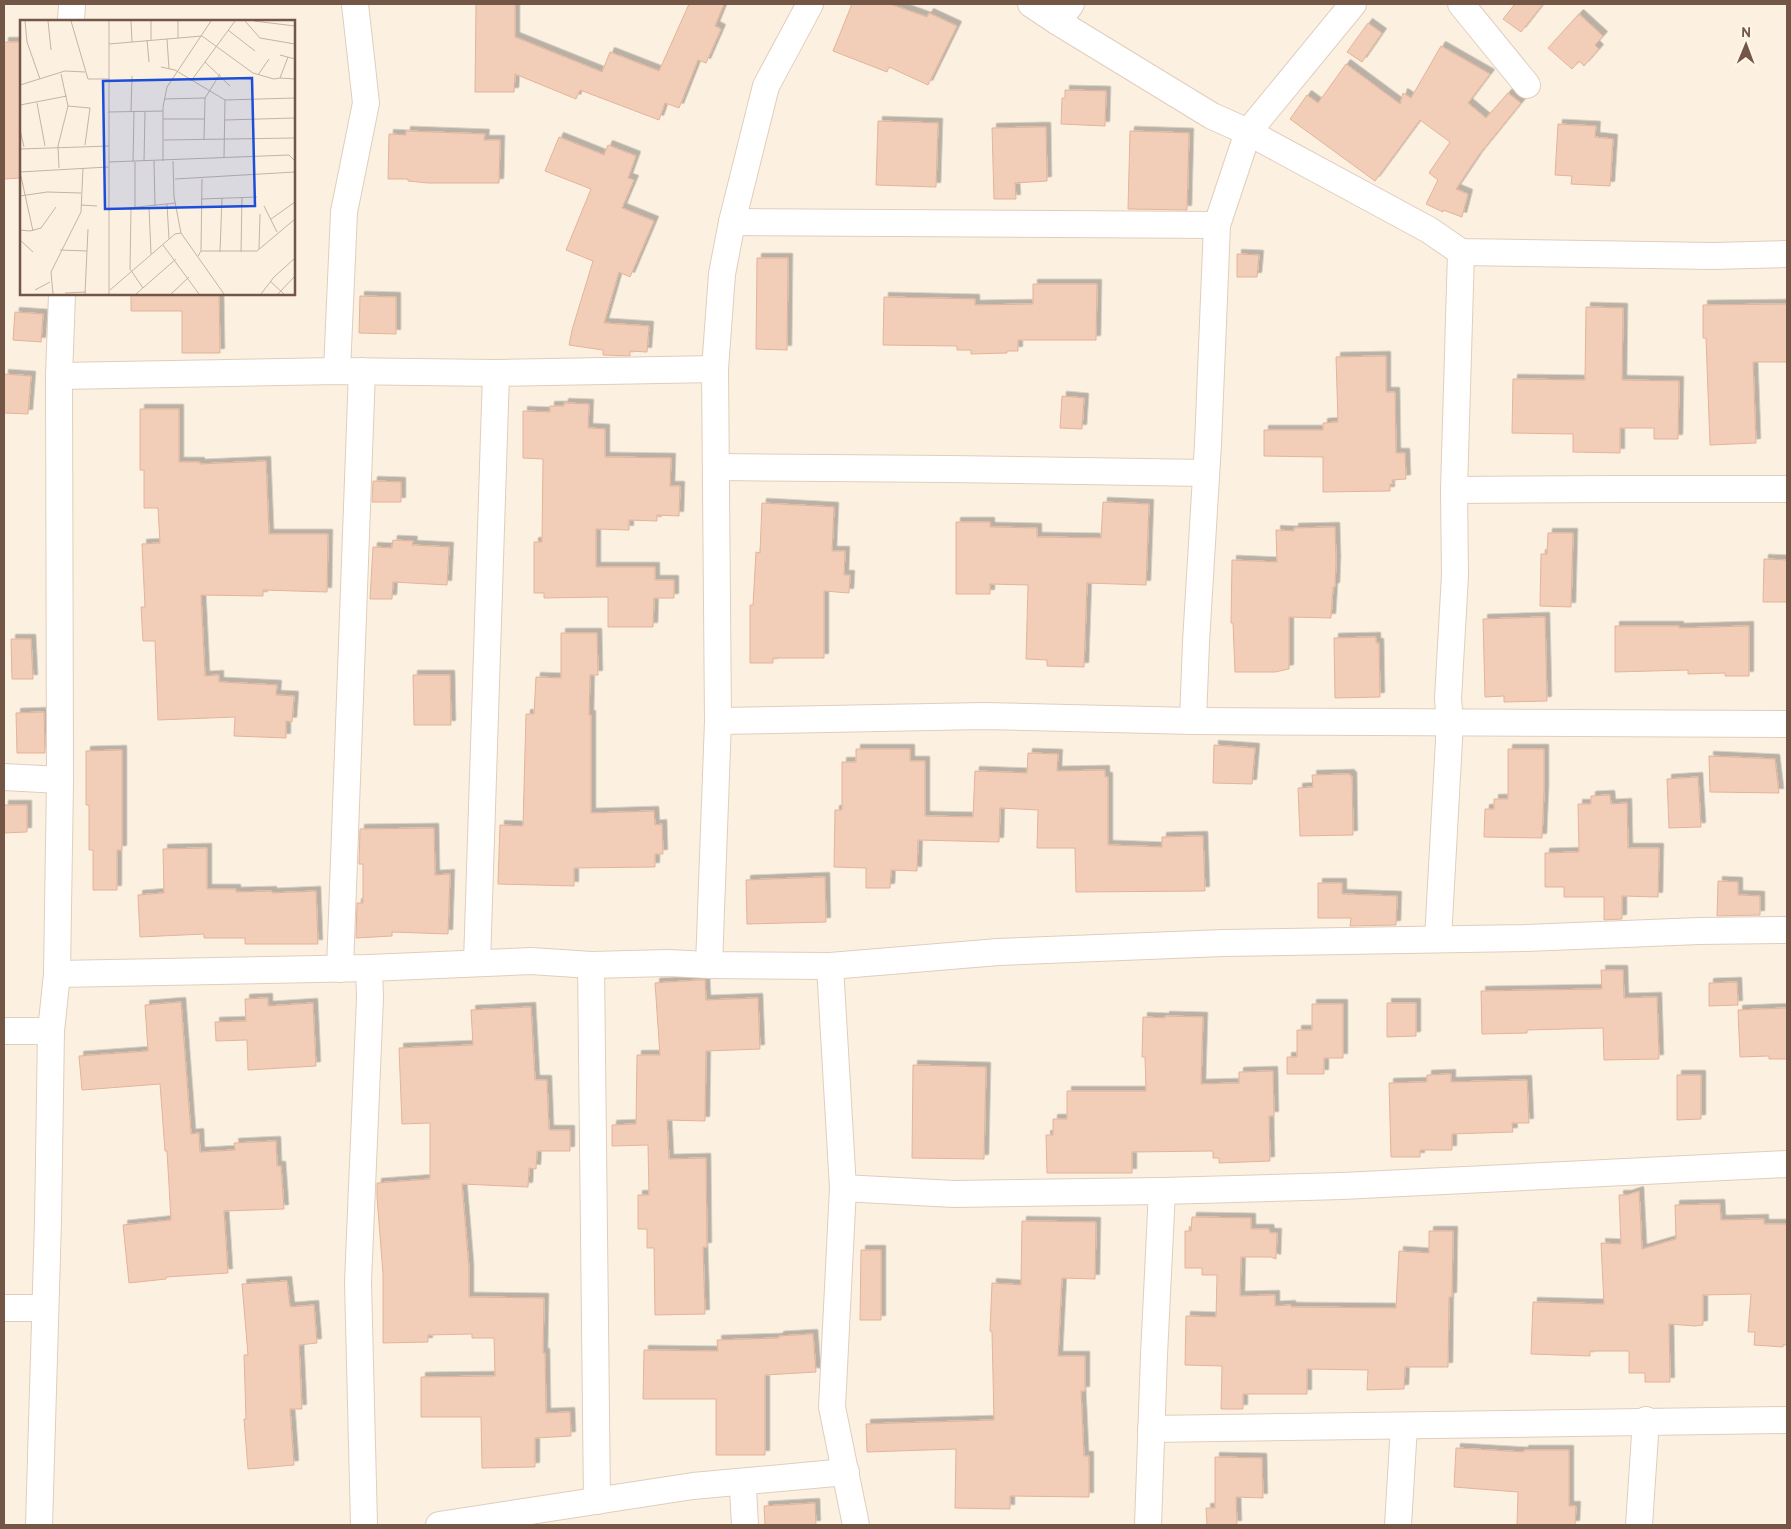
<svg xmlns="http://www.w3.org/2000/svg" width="1791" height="1529" font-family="Overpass,sans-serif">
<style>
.building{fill:#f2cdb8;stroke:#e5b398;filter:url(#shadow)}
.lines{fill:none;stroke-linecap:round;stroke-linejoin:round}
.minor-casing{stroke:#e1cdbd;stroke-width:28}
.minor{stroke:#fff;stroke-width:26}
.inset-road{fill:none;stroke:#c6b3a3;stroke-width:1}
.view{fill:#1d4ed8;fill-opacity:0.15;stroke:#1d4ed8;stroke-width:2.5}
.inset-edge{fill:none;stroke:#745647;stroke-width:2.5}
</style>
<defs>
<filter id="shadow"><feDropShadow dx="4.5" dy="-4.5" stdDeviation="0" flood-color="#0004"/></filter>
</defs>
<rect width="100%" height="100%" fill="#fcf1e1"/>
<g class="building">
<polygon points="476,4 515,4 515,37 602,72 610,52 659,71 689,4 724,4 715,26 721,29 706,63 698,60 679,108 665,103 659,120 580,90 576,99 515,74 514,92 475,92"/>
<polygon points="852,4 890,4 927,17 929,13 957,26 928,85 889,67 887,72 833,51"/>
<polygon points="1515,4 1543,4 1521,32 1503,19"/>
<polygon points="1579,14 1603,36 1595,45 1599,49 1584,66 1579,61 1572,69 1548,48"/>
<polygon points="1368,23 1382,33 1362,62 1347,52"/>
<polygon points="4,42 21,42 21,178 4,179"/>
<polygon points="1441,46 1490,74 1468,103 1486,118 1508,93 1521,103 1478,156 1456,189 1468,194 1462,217 1443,210 1443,212 1426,204 1438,180 1429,173 1450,142 1420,120 1375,181 1290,119 1307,95 1318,103 1346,64 1400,104 1403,93 1411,98"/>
<polygon points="1065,90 1106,91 1105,126 1061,124 1062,98 1065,98"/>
<polygon points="878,121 938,123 936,187 876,185"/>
<polygon points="1558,124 1596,126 1595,137 1613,139 1610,186 1571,184 1572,176 1555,175"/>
<polygon points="1038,127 1046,127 1047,181 1015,183 1016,199 994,199 992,128"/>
<polygon points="406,131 485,134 484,140 500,140 499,183 428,183 408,181 408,179 388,179 389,134 406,135"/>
<polygon points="1130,131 1189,133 1187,210 1128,209"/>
<polygon points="559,137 604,155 608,145 636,156 628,178 634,180 622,208 654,221 630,277 619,272 604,323 649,326 647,352 630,351 630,356 603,355 603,350 569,345 572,330 593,261 566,250 591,189 545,171"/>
<polygon points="1237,254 1259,255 1257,277 1237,277"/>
<polygon points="757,258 788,258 787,350 756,349"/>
<polygon points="1033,284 1097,284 1096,340 1018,340 1018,351 1007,351 1007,353 971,354 971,350 957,350 957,346 883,345 884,297 975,299 975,305 1033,304"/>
<polygon points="131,294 219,294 220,353 182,353 182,311 131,311"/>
<polygon points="360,296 396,297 396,334 359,333"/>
<polygon points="1787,304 1787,362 1753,362 1756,443 1710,445 1706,338 1703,338 1703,305"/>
<polygon points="1586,307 1623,308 1622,380 1679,381 1678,439 1654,439 1654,428 1620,428 1620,453 1573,452 1573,434 1512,433 1513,379 1585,380"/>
<polygon points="15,312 43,314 41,342 13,340"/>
<polygon points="1386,356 1386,392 1395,392 1396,453 1405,453 1406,479 1392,480 1393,484 1390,484 1390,491 1323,492 1323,457 1264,456 1264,430 1323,430 1323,423 1338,422 1336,357"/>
<polygon points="4,374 31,376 28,414 4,413"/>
<polygon points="1062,396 1084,398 1082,429 1060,428"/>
<polygon points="564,403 589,404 588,428 605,429 605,457 671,458 670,486 680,486 679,516 657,515 657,521 629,520 629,530 596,529 596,567 655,567 655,580 674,580 674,598 654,598 653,627 608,627 608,597 544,598 544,593 534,593 534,542 542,542 543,459 523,458 523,411 550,412 550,406 564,406"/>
<polygon points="140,409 179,409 179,462 200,462 200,464 266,461 269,534 328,534 327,592 263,590 263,596 201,595 205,676 219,675 219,682 277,685 276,695 294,696 292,722 286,721 286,738 234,736 235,717 158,720 155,641 143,641 141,607 145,607 142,544 160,543 158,508 144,508 144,470 140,470"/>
<polygon points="373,481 401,482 401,502 372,502"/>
<polygon points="1103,502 1149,504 1146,585 1087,583 1084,667 1047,666 1047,660 1026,659 1028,585 990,584 990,594 956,594 956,522 990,522 990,527 1037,528 1037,537 1101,538"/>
<polygon points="762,503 834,507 832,551 845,551 844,575 850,575 849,593 824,591 824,658 773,658 773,663 750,663 750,605 753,605 756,552 760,553"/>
<polygon points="1335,527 1336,561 1335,587 1333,587 1331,618 1289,617 1289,669 1275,672 1235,672 1233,623 1231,623 1232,560 1277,562 1276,530 1294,531 1294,528"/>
<polygon points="1548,533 1573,533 1571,607 1540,606 1541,554 1547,554"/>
<polygon points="393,540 413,541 412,545 449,547 447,585 393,582 392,599 370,599 373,547 392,548"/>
<polygon points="1764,559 1787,560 1787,602 1763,602"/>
<polygon points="1545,617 1547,701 1504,702 1504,696 1485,697 1483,619"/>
<polygon points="1615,626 1679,626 1679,628 1749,626 1749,676 1725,676 1725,673 1688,674 1688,670 1615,672"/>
<polygon points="561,633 597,633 598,675 590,675 589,715 591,715 591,813 654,811 655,825 662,824 663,854 655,854 655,867 574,868 574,886 498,884 500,825 523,826 526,714 534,714 536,677 561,678"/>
<polygon points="1376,637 1376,643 1379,643 1380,697 1335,698 1334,638"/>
<polygon points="11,639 31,639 33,679 12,679"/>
<polygon points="413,675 450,675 451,725 414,725"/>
<polygon points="44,712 45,753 17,753 16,713"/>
<polygon points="1214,745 1255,748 1252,784 1213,783"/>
<polygon points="856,749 910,749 910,761 925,761 925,816 973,817 975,771 1027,773 1028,753 1058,754 1057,771 1105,770 1105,777 1108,777 1108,845 1162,847 1162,837 1203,836 1205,891 1076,892 1075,848 1037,848 1038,810 1000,808 999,842 918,840 917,871 891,870 890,888 866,888 866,868 834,867 835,810 842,810 842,762 856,762"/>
<polygon points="1508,749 1544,749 1544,791 1542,838 1484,837 1485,809 1494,809 1494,799 1508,799"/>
<polygon points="122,750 122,850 117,850 117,890 93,890 93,850 89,850 89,805 86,805 86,751"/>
<polygon points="1709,756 1775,759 1779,793 1710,792"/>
<polygon points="1350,774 1350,776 1352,776 1353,835 1300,836 1298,788 1313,787 1312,775"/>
<polygon points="1698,777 1701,827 1669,828 1667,779"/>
<polygon points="1610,795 1611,804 1627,803 1628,848 1659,848 1658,897 1622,896 1622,919 1604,920 1604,897 1564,897 1564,887 1545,887 1545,853 1579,852 1578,804 1591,804 1591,796"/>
<polygon points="4,805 27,805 27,832 4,833"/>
<polygon points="434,828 435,875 450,874 448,934 392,932 392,936 356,938 357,903 363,903 363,864 359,864 360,829"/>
<polygon points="207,848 207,889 236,889 236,892 272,891 272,893 316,891 318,944 245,944 245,938 204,938 204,934 140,937 138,895 164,893 163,849"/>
<polygon points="825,877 826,922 747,924 746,880"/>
<polygon points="1718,881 1738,882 1738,895 1760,896 1760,915 1717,916"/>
<polygon points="1318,883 1342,883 1342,894 1397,896 1396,925 1350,926 1351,918 1318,918"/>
<polygon points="1601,970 1623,970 1624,998 1657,997 1659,1059 1604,1060 1603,1028 1527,1030 1527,1033 1482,1034 1481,991 1602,989"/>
<polygon points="699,980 705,980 706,1000 758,998 760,1049 706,1051 705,1121 667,1120 669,1159 706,1158 707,1247 703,1247 705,1314 655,1315 654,1248 647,1248 647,1229 638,1229 638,1195 649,1195 648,1145 612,1146 612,1125 636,1124 637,1055 660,1055 655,983"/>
<polygon points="1737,982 1738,1005 1709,1006 1709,983"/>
<polygon points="268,998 268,1006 313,1003 316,1066 248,1070 247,1040 216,1041 215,1022 246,1021 245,999"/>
<polygon points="181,1002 191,1134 199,1133 200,1152 235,1150 234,1143 276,1141 277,1166 281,1166 284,1209 224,1211 228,1273 166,1277 166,1279 129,1283 123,1225 171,1220 167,1151 165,1151 160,1084 82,1090 79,1056 148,1051 145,1005"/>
<polygon points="1387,1003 1416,1003 1416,1036 1387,1037"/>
<polygon points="1312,1004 1343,1004 1343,1058 1324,1058 1324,1074 1287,1074 1287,1057 1297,1057 1297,1030 1312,1030"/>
<polygon points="531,1007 535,1080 547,1080 549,1130 570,1130 570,1151 537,1151 536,1169 529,1168 528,1187 462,1184 469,1268 469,1297 544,1298 543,1353 545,1353 546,1413 570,1412 571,1436 535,1438 535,1467 482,1468 481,1417 421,1417 421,1377 495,1376 494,1338 472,1338 472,1334 428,1335 428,1342 383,1343 383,1274 377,1197 377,1183 430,1179 430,1123 402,1124 399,1048 473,1045 471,1010"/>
<polygon points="1787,1008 1787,1059 1769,1059 1769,1056 1740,1057 1738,1010"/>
<polygon points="1165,1016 1203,1017 1201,1084 1239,1083 1239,1072 1273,1071 1274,1116 1269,1116 1270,1161 1219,1163 1219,1158 1213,1158 1213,1151 1132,1152 1132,1173 1047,1173 1046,1135 1053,1135 1053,1119 1067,1119 1067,1091 1146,1091 1145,1057 1142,1057 1143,1017 1165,1018"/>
<polygon points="913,1065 986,1067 984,1159 912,1158"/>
<polygon points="1451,1074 1451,1082 1527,1080 1529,1123 1512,1123 1513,1132 1452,1134 1452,1150 1420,1150 1420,1157 1391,1157 1389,1083 1427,1082 1427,1075"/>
<polygon points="1677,1075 1701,1075 1701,1119 1677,1120"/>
<polygon points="1639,1191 1642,1249 1676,1239 1675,1205 1720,1204 1721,1220 1764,1219 1764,1224 1787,1224 1787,1345 1783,1345 1783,1347 1754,1345 1755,1332 1748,1332 1751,1294 1703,1295 1703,1325 1695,1326 1669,1324 1670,1382 1645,1382 1645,1373 1629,1373 1629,1351 1590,1351 1590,1356 1531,1354 1533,1302 1604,1304 1601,1243 1621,1244 1619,1195 1627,1195"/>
<polygon points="1192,1217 1251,1218 1251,1229 1269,1229 1270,1233 1277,1233 1276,1259 1271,1257 1241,1257 1240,1296 1275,1295 1275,1306 1291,1305 1291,1307 1396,1308 1399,1251 1429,1253 1429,1231 1453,1231 1452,1297 1449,1297 1448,1367 1405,1367 1404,1389 1367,1390 1368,1370 1307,1369 1307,1394 1243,1394 1243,1409 1221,1409 1222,1366 1185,1365 1186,1316 1216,1317 1217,1275 1202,1275 1202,1268 1185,1268 1185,1231 1191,1231"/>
<polygon points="1022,1221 1096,1222 1095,1279 1062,1278 1058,1356 1085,1356 1085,1391 1081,1391 1084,1456 1089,1456 1089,1497 1010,1496 1010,1509 955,1508 956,1449 867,1452 866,1424 994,1420 992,1332 990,1331 992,1283 1021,1285"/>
<polygon points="861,1250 881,1250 881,1320 860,1320"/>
<polygon points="287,1281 290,1307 314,1305 317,1343 299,1345 302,1409 290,1409 294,1465 248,1469 244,1419 246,1419 244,1355 248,1355 242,1284"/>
<polygon points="813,1334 816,1372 765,1375 765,1455 716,1455 716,1399 643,1399 644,1350 718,1351 717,1340 779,1338 779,1336"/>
<polygon points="1456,1448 1524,1452 1524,1450 1569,1450 1569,1506 1576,1506 1575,1525 1517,1525 1518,1492 1454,1487"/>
<polygon points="1215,1457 1262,1458 1263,1498 1236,1497 1237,1525 1207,1525 1206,1508 1215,1508"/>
<polygon points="815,1503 816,1525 765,1525 764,1506"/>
</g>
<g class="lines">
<g class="minor-casing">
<g id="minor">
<polyline points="1031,4 1058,22 1212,116 1248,132 1429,230 1461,252 1713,256 1787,254"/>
<polyline points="1461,4 1527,85"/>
<polyline points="71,21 72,4"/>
<polyline points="1058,22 1071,4"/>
<polyline points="732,222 1217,225"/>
<polyline points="337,371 344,212 366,103 355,4"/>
<polyline points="59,376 337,371 496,373 715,369"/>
<polyline points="717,467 949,469 1206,473"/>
<polyline points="1454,490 1616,489 1787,489"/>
<polyline points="718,721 984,716 1193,721 1787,724"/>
<polyline points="1193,721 1196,642 1208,444 1217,225 1248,132 1353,4"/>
<polyline points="4,777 60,780"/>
<polyline points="1438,939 1450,722 1448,699 1455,575 1454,490 1461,252"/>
<polyline points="477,963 496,373"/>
<polyline points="591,965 597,1501"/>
<polyline points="709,965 718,721 715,369 722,274 732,222 766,86 810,4"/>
<polyline points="830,966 843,1188 832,1407 856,1525"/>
<polyline points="340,969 362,371"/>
<polyline points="57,974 369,968 531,961 591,965 668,963 709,965 830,966 998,952 1223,943 1526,938 1699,931 1787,930"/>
<polyline points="4,1031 51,1031"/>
<polyline points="843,1188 954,1194 1162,1191 1342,1186 1787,1164"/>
<polyline points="4,1308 45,1308"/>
<polyline points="1151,1429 1787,1420"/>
<polyline points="743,1489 745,1525"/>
<polyline points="39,1525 48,1221 51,1031 57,974 60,780 59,376 62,294"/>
<polyline points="364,1525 358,1282 370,998 369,968"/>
<polyline points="439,1525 693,1486 846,1472"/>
<polyline points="1148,1525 1154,1355 1162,1191"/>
<polyline points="1398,1525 1404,1426"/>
<polyline points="1639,1525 1646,1420"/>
</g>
</g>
<use href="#minor" class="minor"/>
</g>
<g transform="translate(20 20)">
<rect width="275" height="275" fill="#fcf1e1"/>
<path class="inset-road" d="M5 1 7 22 20 59M28 1 31 30M51 1 68 59H89M89 1V274M111 1 112 22M158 1V18M225 1 240 18 275 24M234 1 275 6M208 10 235 31M147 19 149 49M127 20 129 42M131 20V1M89 24 182 16 233 53 254 59 260 58 268 37M260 35 275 39M185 42 210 66M141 47 155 50 205 80 275 78M238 55 249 39M260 58 275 59M171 61 215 1M0 65 45 51 65 52M144 79 185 78M17 83 25 126M0 85 47 76M48 86 70 88 65 125M88 92 143 91M111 92 112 56M143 99H184M205 100 275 98M0 110 4 127M144 120 275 118M184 120 185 78 200 54M0 129 89 126M204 137 205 80M124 141 125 92M134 141 135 186M143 141V87L147 67 191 1M153 141 154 177 161 213 204 274M89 142 269 135 275 141M113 142 114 92M115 142V189M39 148 38 126 48 86 41 54M0 152 88 147M0 152 13 211M155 159 275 152M0 176 27 172 61 173M181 179 237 177M147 184 149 219M61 185 77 186M244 186 257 212M129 187 131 234M111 189 110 249 123 268M88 190 156 183M251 199 275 182M0 210 10 211 21 208 36 187M0 220 13 232M143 225 179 274M239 229 240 194M40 230 67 231M181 231H237L275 199M200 232 202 178M221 232 222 177M178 236 181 231 182 159M250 261 264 274M15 270 30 262M90 270 155 214 161 213M45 273 66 272M33 274 31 252 61 192 63 148M65 274 68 209M116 274 156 239M151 274 169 257M241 274 254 257 275 238M258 274 274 257"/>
<path class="view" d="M232 58 235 186 85 189 83 61Z"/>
<rect width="275" height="275" class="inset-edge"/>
</g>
<rect width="1791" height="1529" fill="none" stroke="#745647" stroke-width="10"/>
<g transform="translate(1746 45) rotate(1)" stroke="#fff5e7" stroke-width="4" paint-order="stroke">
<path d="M0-4L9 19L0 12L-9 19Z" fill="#745647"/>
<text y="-8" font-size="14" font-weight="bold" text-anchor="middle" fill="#745647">N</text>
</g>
</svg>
